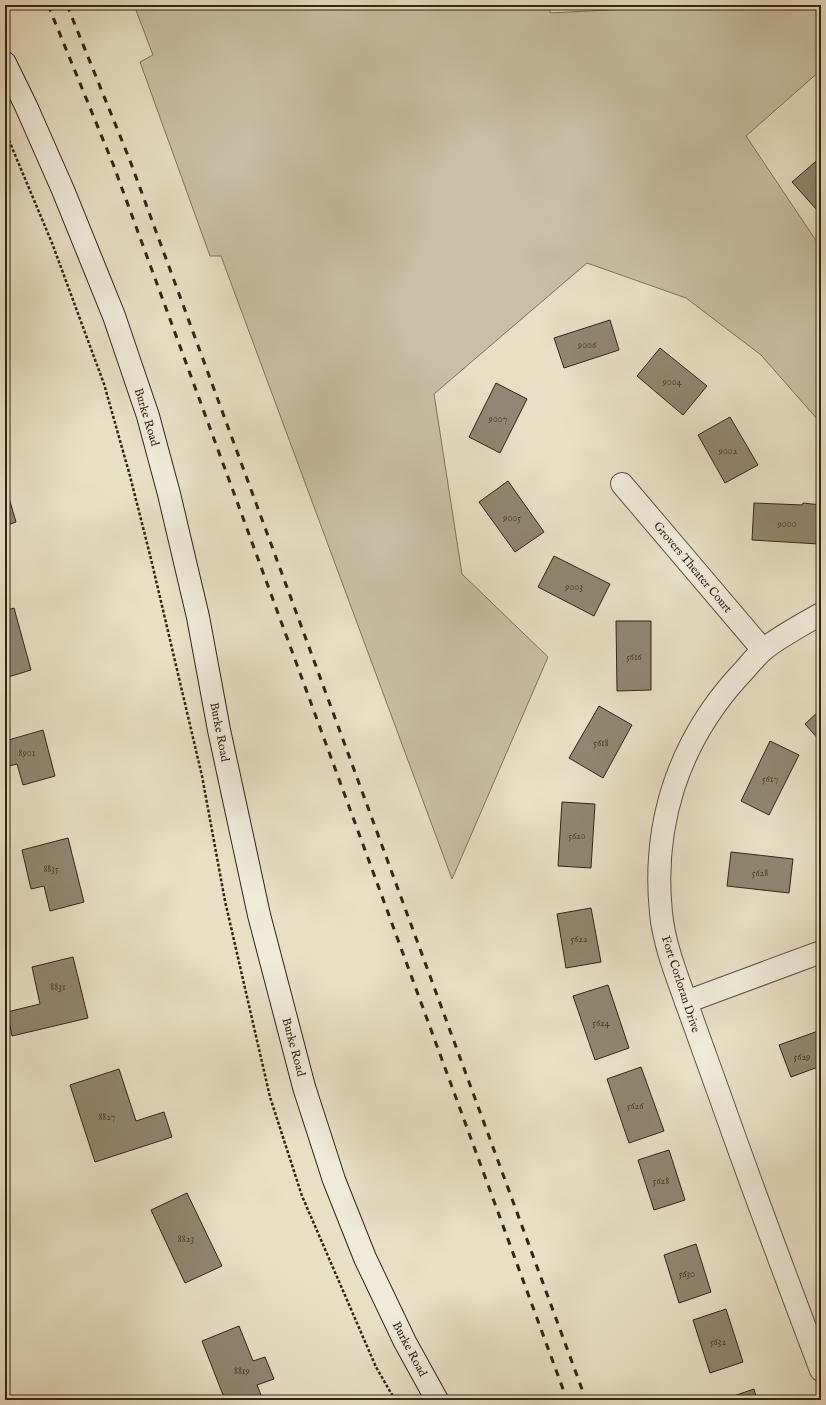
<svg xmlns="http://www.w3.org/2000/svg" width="826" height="1405" font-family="'IM FELL English',serif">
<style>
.green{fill:#c9bfa7;stroke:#7e725e}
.building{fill:#918671;stroke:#332515}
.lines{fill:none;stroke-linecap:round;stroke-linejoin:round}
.street-casing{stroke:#605441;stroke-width:24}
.secondary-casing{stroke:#332515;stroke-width:24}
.path{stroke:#332515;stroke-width:2.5;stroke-dasharray:3 2;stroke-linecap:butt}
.street{stroke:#f0ead9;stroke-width:22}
.secondary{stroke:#f0ead9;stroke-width:22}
.rail{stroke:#332515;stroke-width:3;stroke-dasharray:7 7;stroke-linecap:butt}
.labels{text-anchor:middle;stroke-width:3;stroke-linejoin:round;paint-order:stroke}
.number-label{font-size:10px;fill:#4a3d2c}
.street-label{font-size:12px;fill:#332515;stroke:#f0ead9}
</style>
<rect width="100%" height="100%" fill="#e8dfc5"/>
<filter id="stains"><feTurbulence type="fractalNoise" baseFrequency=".005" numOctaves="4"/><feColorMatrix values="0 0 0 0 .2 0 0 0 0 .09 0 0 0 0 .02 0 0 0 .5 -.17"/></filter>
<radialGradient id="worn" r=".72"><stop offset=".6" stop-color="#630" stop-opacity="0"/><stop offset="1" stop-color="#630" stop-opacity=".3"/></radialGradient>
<polygon class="green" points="134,5 515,5 533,10 534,5 550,5 550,13 665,7 675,5 821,5 821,70 746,136 821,248 821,420 818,420 761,355 686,298 587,263 434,394 462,574 548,657 452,879 221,256 210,256 140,62 153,55"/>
<g class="building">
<polygon points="821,157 821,204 816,209 792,182"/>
<polygon points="610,320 619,350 564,368 554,338"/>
<polygon points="660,348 707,386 683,415 637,376"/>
<polygon points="496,383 527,399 500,453 469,437"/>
<polygon points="730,417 758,465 725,483 698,435"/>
<polygon points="508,481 544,532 515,552 479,502"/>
<polygon points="5,491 7,491 16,522 5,526"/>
<polygon points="754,503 802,505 803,503 821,505 819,544 752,540"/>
<polygon points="554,556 610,584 594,616 538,587"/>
<polygon points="14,608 31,670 5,678 5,611"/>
<polygon points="616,621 651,621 651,690 617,691"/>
<polygon points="599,706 632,725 603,778 569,758"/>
<polygon points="821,709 821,742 805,724"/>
<polygon points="43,730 55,776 23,785 17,764 5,767 5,741"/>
<polygon points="770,741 799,755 769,815 741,801"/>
<polygon points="562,802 595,804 591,868 558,866"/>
<polygon points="68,838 84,902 50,911 44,886 31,889 22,850"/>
<polygon points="731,852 793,859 789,893 727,886"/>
<polygon points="591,908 601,962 566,968 557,914"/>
<polygon points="73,957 88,1018 12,1036 7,1012 40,1004 32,967"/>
<polygon points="608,985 629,1048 595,1060 573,996"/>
<polygon points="821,1030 821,1066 791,1077 779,1045"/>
<polygon points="641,1067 664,1131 629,1143 607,1079"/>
<polygon points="119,1069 136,1121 164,1112 172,1137 95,1162 70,1085"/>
<polygon points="669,1150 685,1200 654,1210 638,1160"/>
<polygon points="187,1193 222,1266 185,1283 151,1210"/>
<polygon points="696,1244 711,1292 679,1303 664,1255"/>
<polygon points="726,1309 743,1362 710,1373 693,1320"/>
<polygon points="239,1326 253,1361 265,1357 274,1379 257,1385 261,1395 248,1400 225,1400 202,1341"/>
<polygon points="754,1389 757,1400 722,1400"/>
</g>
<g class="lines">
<g class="street-casing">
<g id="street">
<polyline points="622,484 763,650"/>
<path d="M821 614C803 624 779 637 763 650 754 658 746 669 737 678 678 744 652 825 661 913 664 943 675 971 685 999 697 1032 709 1066 721 1099 753 1190 787 1280 821 1370"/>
<polyline points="686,1002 821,952"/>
</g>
</g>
<g class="secondary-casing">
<polyline id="secondary" points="5,63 26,106 63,190 114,316 148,416 169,494 198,617 219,730 259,915 304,1087 334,1180 365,1258 405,1342 437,1400"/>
</g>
<polyline class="path" points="5,131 52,243 104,384 130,476 151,559 202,776 225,901 270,1097 302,1196 376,1367 395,1400"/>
<use href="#street" class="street"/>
<use href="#secondary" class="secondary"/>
<g class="rail">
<polyline points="48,5 113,164 567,1400"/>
<polyline points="67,5 99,84 129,158 586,1400"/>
</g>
</g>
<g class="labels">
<g class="number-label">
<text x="587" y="348">9006</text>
<text x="672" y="385">9004</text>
<text x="498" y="422">9007</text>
<text x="728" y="454">9002</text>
<text x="512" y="521">9005</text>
<text x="787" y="527">9000</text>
<text x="574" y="590">9003</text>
<text x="634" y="660">5616</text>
<text x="601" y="746">5618</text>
<text x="27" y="756">8901</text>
<text x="770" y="782">5617</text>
<text x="577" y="839">5620</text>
<text x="51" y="872">8835</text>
<text x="760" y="876">5628</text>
<text x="579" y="942">5622</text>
<text x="58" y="990">8831</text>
<text x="601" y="1026">5624</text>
<text x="802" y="1060">5629</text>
<text x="635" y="1109">5626</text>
<text x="107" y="1120">8827</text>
<text x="661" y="1184">5628</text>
<text x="186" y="1242">8823</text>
<text x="687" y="1277">5630</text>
<text x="718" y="1345">5632</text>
<text x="242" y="1374">8819</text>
</g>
<g class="street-label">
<text transform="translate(147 417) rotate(73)" y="4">Burke Road</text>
<text transform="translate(693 567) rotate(50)" y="4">Grovers Theater Court</text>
<text transform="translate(220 732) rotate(79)" y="4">Burke Road</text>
<text transform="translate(681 984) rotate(72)" y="4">Fort Corloran Drive</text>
<text transform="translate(294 1047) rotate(75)" y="4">Burke Road</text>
<text transform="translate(410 1349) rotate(62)" y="4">Burke Road</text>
</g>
</g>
<rect width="826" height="1405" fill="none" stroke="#e8dfc5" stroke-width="20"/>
<rect x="6" y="6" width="814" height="1393" fill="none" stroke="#332515" stroke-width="2"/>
<rect x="10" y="10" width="806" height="1385" fill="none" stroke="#332515"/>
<rect width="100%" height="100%" filter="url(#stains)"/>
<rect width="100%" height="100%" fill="url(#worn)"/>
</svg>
